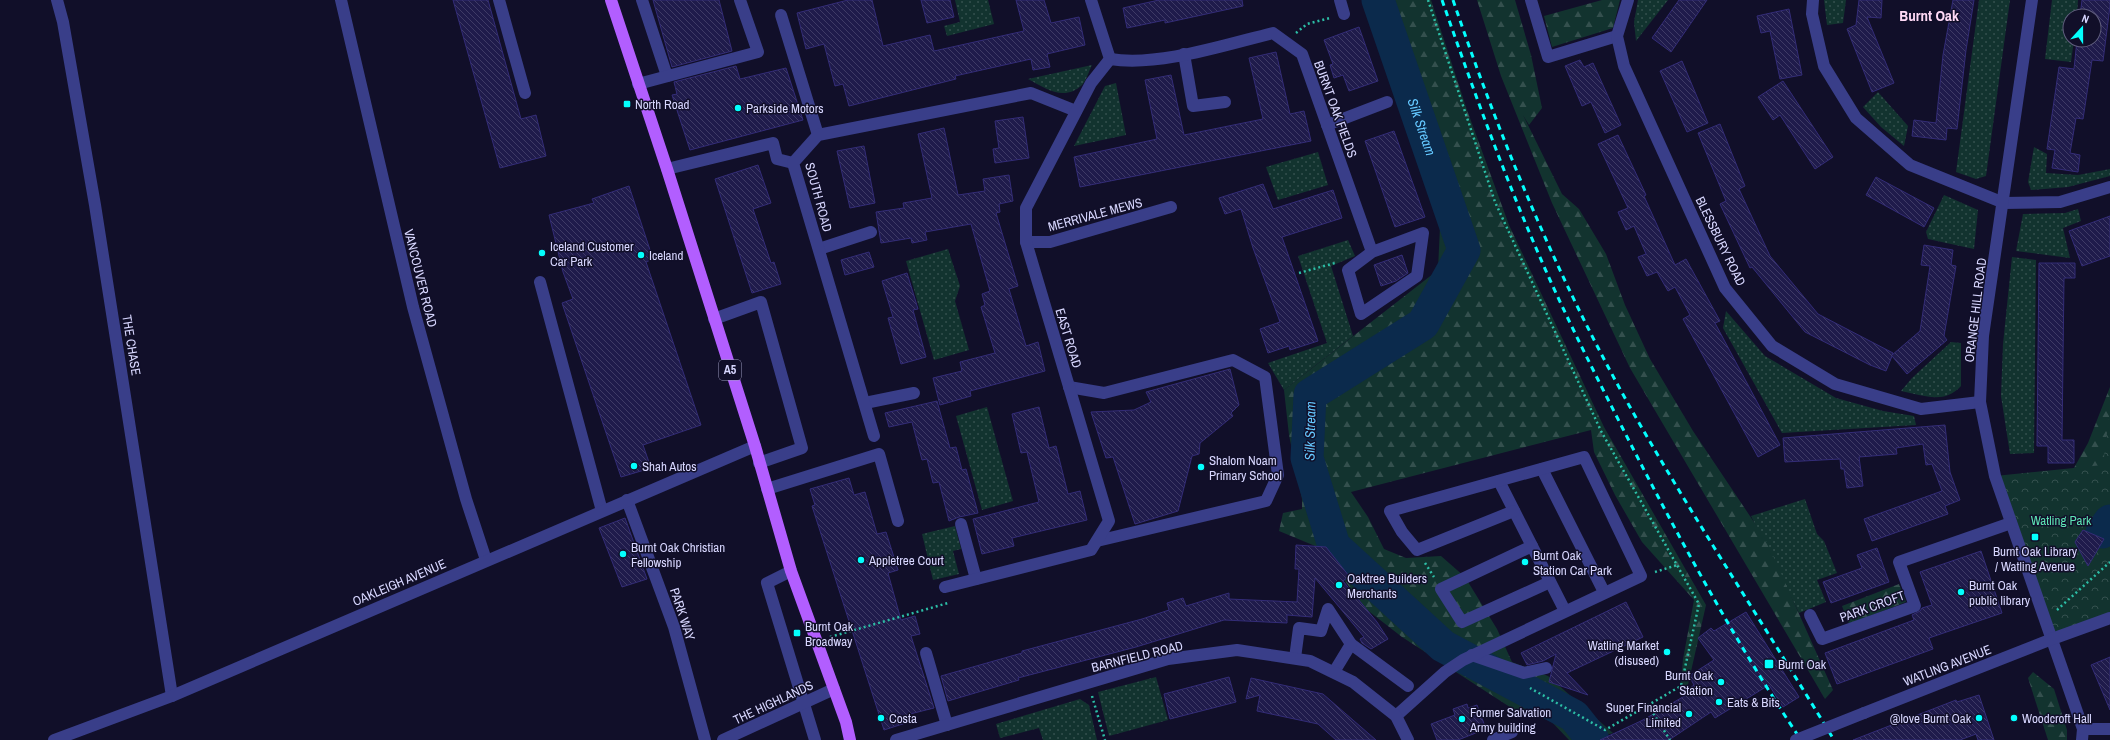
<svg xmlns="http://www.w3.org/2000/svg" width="2110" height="740" font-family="'Archivo Narrow',sans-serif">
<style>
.grass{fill:url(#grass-dots)}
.forest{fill:url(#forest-firs)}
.park{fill:url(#park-crowns)}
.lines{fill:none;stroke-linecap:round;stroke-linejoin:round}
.river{stroke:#0b2a4c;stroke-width:33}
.building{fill:url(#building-back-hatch);stroke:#332c77}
.path{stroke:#2cbea6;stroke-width:2.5;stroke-dasharray:2 3;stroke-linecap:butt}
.minor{stroke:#393e89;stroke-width:12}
.major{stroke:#b25eff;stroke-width:12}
.rail{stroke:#03fffe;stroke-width:3;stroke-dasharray:6 5;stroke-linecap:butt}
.minor-bridge{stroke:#393e89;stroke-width:12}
.poi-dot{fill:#03fffe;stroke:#110f29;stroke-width:1.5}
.labels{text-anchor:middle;stroke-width:3;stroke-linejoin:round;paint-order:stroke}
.shield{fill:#110f29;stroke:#9c9bbf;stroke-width:1}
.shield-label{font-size:12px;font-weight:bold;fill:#d8d7ff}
.poi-label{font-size:13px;fill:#d8d7ff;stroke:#110f29;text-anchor:start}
.street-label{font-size:13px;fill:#d8d7ff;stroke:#110f29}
.park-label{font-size:13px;fill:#5ee4b5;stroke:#110f29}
.water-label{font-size:14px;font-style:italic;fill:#65c8ff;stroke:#110f29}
.quarter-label{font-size:15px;font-weight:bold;fill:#ffd9f5;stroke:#110f29}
</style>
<defs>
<pattern id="grass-dots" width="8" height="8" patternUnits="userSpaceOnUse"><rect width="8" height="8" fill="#12332f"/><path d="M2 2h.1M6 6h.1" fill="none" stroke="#34504e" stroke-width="1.8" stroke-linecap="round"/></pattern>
<pattern id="forest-firs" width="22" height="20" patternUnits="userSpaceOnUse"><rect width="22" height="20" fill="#12332f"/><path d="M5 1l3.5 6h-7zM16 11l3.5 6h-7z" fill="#34504e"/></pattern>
<pattern id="park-crowns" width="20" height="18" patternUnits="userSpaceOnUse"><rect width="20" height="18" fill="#12332f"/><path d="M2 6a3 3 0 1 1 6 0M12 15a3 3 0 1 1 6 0" fill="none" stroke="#34504e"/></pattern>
<pattern id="building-back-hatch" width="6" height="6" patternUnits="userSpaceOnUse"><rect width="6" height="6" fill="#1f1b4b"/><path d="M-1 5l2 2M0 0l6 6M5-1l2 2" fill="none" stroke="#3f3b66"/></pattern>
</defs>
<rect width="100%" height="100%" fill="#110f29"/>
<g class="grass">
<polygon points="955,0 988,0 994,24 947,36 944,26 960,22"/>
<polygon points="1638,0 1668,0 1636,41 1634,22"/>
<polygon points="1824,0 1846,0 1843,23 1827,25"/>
<polygon points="1979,0 2010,0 1986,176 1976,179 1956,172"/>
<polygon points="2052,0 2078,0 2077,16 2070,16 2070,40 2074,40 2071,62 2045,59"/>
<path d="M1092 65C1089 71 1086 81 1082 85 1064 102 1045 88 1028 79Z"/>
<polygon points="1116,83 1126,135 1074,146 1105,86"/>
<polygon points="1878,92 1908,126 1904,146 1881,127 1863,107"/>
<polygon points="2034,147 2047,154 2046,173 2078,175 2110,169 2110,176 2068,187 2031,190 2028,182"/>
<polygon points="1318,152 1328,185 1278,200 1266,167"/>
<polygon points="1944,195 1978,210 1974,249 1928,239 1926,232"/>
<polygon points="2078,209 2081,221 2063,228 2070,258 2016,251 2023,214 2065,213"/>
<polygon points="1348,240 1355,256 1331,266 1353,336 1284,390 1268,363 1327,343 1298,256"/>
<polygon points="948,249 960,286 955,301 969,350 934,360 906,261"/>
<polygon points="2012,257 2036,260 2034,453 2010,454 2001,396 2003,344"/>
<polygon points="1726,311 1765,356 1836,398 1883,411 1914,416 1916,425 1782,433 1723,328"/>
<path d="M1951 342 1961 343V386C1944 405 1923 395 1901 391L1912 378Z"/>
<polygon points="987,407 1013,501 982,510 956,416"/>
<polygon points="1805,499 1817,534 1824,541 1837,573 1817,580 1826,602 1799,613 1751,516"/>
<polygon points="955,526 961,549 953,551 959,574 933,580 922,534"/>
<polygon points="1156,677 1168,720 1109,736 1098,692"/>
<polygon points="1080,699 1089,705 1097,740 1043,740 1039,728 1000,738 996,724"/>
</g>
<g class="forest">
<polygon points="1367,0 1431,0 1467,110 1509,225 1604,427 1706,605 1687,689 1680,692 1683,659 1694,600 1642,542 1615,495 1594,452 1591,430 1351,492 1368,517 1384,549 1406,558 1441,556 1465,577 1497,629 1512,662 1548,676 1613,733 1586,740 1569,740 1549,719 1516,711 1402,637 1366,609 1320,548 1279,531 1283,513 1302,509 1302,499 1289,435 1284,390 1438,270 1440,227"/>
<polygon points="1477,0 1515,0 1531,55 1542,108 1529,125 1523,115 1562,194 1579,209 1606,254 1625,305 1650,359 1693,431 1766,540 1833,690 1825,699 1630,368 1552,203 1501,76"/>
<polygon points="1602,0 1620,0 1613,28 1552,47 1544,16"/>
<polygon points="2110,387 2110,583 2070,475 2088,443"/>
<polygon points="1899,584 1906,602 1849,624 1842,606"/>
<polygon points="2033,672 2054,689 2067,730 2067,740 2048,740 2028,678"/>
</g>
<polygon class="park" points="2110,409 2110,620 2052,641 1995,476 2103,465"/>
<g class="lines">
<g class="river">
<path id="s1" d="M1378 0 1464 250 1423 324 1310 395 1307 458 1334 546 1443 646 1574 716 1593 740"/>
<polyline points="2102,532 2110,521"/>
</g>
</g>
<g class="building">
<polygon points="453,0 488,0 521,119 536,115 546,156 500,168"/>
<polygon points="653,0 719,0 732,51 672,67"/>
<polygon points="848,0 872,0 883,46 930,35 934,51 1024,31 1016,0 1044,0 1051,23 1079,17 1085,45 1047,54 1050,67 1033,70 1031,59 955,76 956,79 849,106 843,84 835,86 824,44 806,49 797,13"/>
<polygon points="921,0 950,0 954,17 927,23"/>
<polygon points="1159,0 1242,0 1243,6 1165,23 1165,20 1127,28 1123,8"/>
<polygon points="1679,0 1707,0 1671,52 1652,38"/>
<polygon points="1859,0 1882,0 1881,18 1867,17 1894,83 1872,92 1847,29 1856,25"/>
<polygon points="1953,0 1974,0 1966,50 1957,129 1947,128 1946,140 1912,136 1914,120 1936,123 1943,55"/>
<polygon points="2082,0 2110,0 2110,6 2103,61 2092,60 2083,119 2076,118 2070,153 2080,155 2078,172 2052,168 2055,150 2047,149 2059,67 2074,69 2077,40 2094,40 2094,16 2080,16"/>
<polygon points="1789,9 1802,75 1780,79 1770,31 1761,33 1757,16"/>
<polygon points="1359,27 1378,81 1349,91 1343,75 1334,78 1330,65 1333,64 1324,40"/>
<polygon points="1276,52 1290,114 1304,111 1311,141 1080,187 1074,157 1157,139 1145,80 1171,75 1184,135 1263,119 1249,58"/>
<polygon points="1580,60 1584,67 1593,63 1621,125 1605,133 1591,102 1582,106 1565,66"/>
<polygon points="1682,61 1708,123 1687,132 1660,71"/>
<polygon points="736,66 740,79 786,68 803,120 690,150 672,95 677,94 674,82"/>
<polygon points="1783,81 1833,157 1815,169 1780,115 1773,120 1758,97"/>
<polygon points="1023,117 1029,158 995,163 993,149 999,148 995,121"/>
<polygon points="1720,124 1745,186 1739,189 1770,256 1818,314 1893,353 1892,355 1920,331 1930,266 1921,265 1924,245 1953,250 1951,265 1956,266 1944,336 1947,340 1907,374 1892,356 1886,371 1870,365 1805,332 1752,267 1750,268 1720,204 1726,201 1698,133"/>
<polygon points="944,128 958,195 985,191 983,179 1009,175 1013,201 999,204 1000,212 996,213 1018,286 1009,289 1026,346 1038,342 1045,371 970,391 971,396 940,405 933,378 962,371 960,362 995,353 981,307 985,305 982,294 990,291 971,224 925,232 927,240 912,243 911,238 881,243 876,212 904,208 903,203 932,198 918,134"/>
<polygon points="1394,131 1425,217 1395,227 1365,141"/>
<polygon points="1618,135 1646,195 1644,196 1675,265 1686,259 1720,321 1715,323 1780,445 1758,457 1683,319 1690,315 1675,287 1668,291 1657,272 1647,276 1638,257 1646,254 1634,226 1626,230 1618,212 1628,208 1598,144"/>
<polygon points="864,146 875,203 850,208 837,151"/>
<polygon points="758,165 771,203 753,209 771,263 774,262 781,284 752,293 715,179"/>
<polygon points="1876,177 1934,208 1924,227 1866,195"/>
<polygon points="1263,184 1273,209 1333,190 1342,218 1282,237 1318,341 1290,350 1289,346 1268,353 1260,329 1280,322 1253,248 1241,209 1225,214 1219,198"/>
<polygon points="629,186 653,259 646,262 701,425 643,445 651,468 621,477 562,303 573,299 563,272 549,215 594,203 592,199"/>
<polygon points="2110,216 2110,256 2082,266 2069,231"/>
<polygon points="869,252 874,267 845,275 841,260"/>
<polygon points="1402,255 1408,273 1396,281 1381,286 1374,265"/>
<polygon points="2039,263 2075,263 2075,278 2064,278 2062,440 2074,440 2074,463 2048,463 2048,446 2037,446"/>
<polygon points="907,273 918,309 913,310 926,357 901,364 888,318 893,317 882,281"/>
<polygon points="1230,369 1239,405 1231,413 1233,416 1200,443 1199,454 1192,456 1178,511 1135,524 1113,457 1106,458 1091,412 1134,410 1151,402 1146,392"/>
<polygon points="937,401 950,448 956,447 962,470 966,469 978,513 959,517 949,521 939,482 933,483 927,459 922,460 912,422 889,427 885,413"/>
<polygon points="1039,407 1049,448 1056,446 1068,494 1080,491 1087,520 1012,538 1014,546 982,554 973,519 1039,502 1027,452 1021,453 1012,414"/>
<polygon points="1945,425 1950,472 1960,500 1945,506 1948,514 1872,541 1864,519 1942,491 1932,464 1926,465 1923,444 1896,448 1897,454 1859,457 1863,486 1847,488 1844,469 1841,469 1840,459 1785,462 1783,438"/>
<polygon points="849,478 854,495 865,492 877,534 886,532 898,570 888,573 901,620 915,616 920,634 911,636 934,708 910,714 912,721 884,730 812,506 815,505 810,489"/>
<polygon points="625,518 647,579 622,587 599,528"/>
<polygon points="2083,530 2104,539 2088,566 2075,542"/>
<polygon points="1296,545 1326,547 1349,576 1343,581 1377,622 1388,639 1371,649 1362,643 1360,639 1364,637 1315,578 1312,617 1287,615 1287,623 1224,620 1136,647 1018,678 1019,680 948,701 941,676 1022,653 1022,651 1142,619 1169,610 1167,603 1183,598 1186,606 1229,593 1229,599 1297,602 1299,569 1295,569"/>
<polygon points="1877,548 1889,582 1831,603 1823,582 1862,568 1857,555"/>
<polygon points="1981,551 2002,613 1929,638 1933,649 1837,684 1825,653 1914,620 1912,615 1920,611 1922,608 1932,605 1920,572"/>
<polygon points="1626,602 1643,637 1567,673 1588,695 1549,682 1556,654 1543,661 1527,665 1521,653"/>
<polygon points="1746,612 1799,697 1783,707 1769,685 1715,718 1711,712 1669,740 1600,740 1643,720 1688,694 1686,691 1694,685 1689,676 1714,660 1698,638 1711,628 1714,631"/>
<polygon points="2110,657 2110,710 2091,665"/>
<polygon points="1229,677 1236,702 1170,719 1164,694"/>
<polygon points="1251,678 1323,694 1376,740 1336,740 1318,724 1257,711 1260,695 1246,699"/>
<polygon points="1979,695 1994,740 1978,740 1976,734 1960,740 1853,740 1956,700 1957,702"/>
<polygon points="1467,704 1468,708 1477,705 1486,729 1458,740 1437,740 1431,724 1455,715 1453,709"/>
</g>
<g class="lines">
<g class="path">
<polyline points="1428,0 1495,202 1601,431 1699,604 1681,686 1605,730 1530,688"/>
<polyline points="1296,33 1307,24 1330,18"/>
<polyline points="1299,273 1335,263"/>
<polyline points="1425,563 1434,577"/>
<polyline points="1655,572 1677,565"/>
<polyline points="2057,610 2110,562"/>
<polyline points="830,637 948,603 948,601"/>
<polyline points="1092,696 1105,740"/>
<polyline points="1648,705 1670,740"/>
</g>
<g class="minor">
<polyline points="57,0 63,22 95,205 172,696"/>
<polyline points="341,0 413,307 466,499 486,560"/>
<polyline points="499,0 525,93"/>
<polyline points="642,0 667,76"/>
<polyline points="1340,0 1344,14"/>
<polyline points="1531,0 1548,57 1617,36"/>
<polyline points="1628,0 1617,36 1624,66 1725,288 1772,346 1835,384 1921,409 1980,402"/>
<polyline points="1813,0 1812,14 1824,66 1856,118 1910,165 2004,203 2060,202 2110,187"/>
<polyline points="2032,0 1983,336 1980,402 1995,476 2083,729 2082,740"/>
<polyline points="781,15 818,135"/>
<polyline points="1184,54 1193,106 1225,102"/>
<path d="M1110 59C1158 67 1224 45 1273 33L1302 54 1372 252 1423 233 1417 276 1361 314 1348 270 1372 252"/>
<polyline points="638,84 758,52 740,0"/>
<polyline points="1327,125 1387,102"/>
<polyline points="667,169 773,143 777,159 793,163"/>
<polyline points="1026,242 1050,242 1171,207"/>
<polyline points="819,249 871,232"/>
<polyline points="540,282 602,511"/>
<polyline points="714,319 761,302 802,448 759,463"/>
<polyline points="1069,387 1104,393 1233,360 1265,377 1278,475 1266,501 1097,541"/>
<polyline points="865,403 914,393"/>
<polyline points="874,436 793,163 818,135 1031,93 1076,111"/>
<polyline points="1542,469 1604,592"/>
<polyline points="1499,481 1565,611"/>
<polyline points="767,489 879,454 898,521"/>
<polyline points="627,500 674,627 705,740"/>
<polyline points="961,524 976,579"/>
<polyline points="1532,546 1441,589 1462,622 1550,582"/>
<polyline points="791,571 767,583 815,740"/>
<polyline points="945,587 1091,550 1109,521 1026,242 1026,208 1091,83 1110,59 1091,0"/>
<polyline points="1810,615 1822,639 1915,606 1899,562 2011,523"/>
<polyline points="1351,644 1408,686"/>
<polyline points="926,653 947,725"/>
<polyline points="1472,655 1524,673 1546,668"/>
<polyline points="1295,658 1299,628 1321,631 1328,609 1351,644 1334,672"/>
<polyline points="1864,713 2052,639 2110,618"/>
<polyline points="1396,716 1445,672 1463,660 1641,576 1584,457 1390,511 1402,532 1417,550 1514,511"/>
<polyline points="2083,729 2110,729"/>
<polyline points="54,740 172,696 755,446"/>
<polyline points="723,740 834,689"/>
<polyline points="896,740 1168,659 1237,650 1310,661 1353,682 1396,716 1408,740"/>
<polyline points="1493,740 1512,732"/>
</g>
<polyline class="major" points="611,0 667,169 755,446 791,571 846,722 850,740"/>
<g class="rail">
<path d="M1442 0C1471 83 1501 167 1536 248 1562 309 1592 368 1622 427 1677 535 1734 640 1801 740"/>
<path d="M1453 0C1501 141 1557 277 1630 407 1694 520 1767 629 1834 740"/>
</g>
<polyline class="minor-bridge" points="1796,740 1864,713"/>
</g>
<g class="poi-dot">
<rect x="623" y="100" width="8" height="8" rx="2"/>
<circle cx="738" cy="108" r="4"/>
<circle cx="542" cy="253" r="4"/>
<circle cx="641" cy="255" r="4"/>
<circle cx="634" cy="466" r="4"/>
<circle cx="1201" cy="467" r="4"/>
<rect x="2031" y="533" width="8" height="8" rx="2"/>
<circle cx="623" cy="554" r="4"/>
<circle cx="861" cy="560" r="4"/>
<circle cx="1525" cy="562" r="4"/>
<circle cx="1339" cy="585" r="4"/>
<circle cx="1961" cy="592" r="4"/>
<rect x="793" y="629" width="8" height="8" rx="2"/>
<circle cx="1667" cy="652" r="4"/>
<rect x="1764" y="659" width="10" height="10" rx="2"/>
<circle cx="1721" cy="682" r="4"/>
<circle cx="1719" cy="702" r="4"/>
<circle cx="1689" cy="714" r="4"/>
<circle cx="881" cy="718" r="4"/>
<circle cx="1979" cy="718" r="4"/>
<circle cx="2014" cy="718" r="4"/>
<circle cx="1462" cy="719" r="4"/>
</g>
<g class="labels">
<rect class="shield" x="719" y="360" width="22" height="20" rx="3"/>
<g class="shield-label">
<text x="730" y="374">A5</text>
</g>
<g class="poi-label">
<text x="635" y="109">North Road</text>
<text x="746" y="113">Parkside Motors</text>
<text x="550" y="251">Iceland Customer<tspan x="550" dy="15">Car Park</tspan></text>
<text x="649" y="260">Iceland</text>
<text x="1209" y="465">Shalom Noam<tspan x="1209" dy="15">Primary School</tspan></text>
<text x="642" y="471">Shah Autos</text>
<text x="631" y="552">Burnt Oak Christian<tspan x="631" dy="15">Fellowship</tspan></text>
<text x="2035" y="556" text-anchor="middle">Burnt Oak Library<tspan x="2035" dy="15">/ Watling Avenue</tspan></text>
<text x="1533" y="560">Burnt Oak<tspan x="1533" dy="15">Station Car Park</tspan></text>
<text x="869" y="565">Appletree Court</text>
<text x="1347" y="583">Oaktree Builders<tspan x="1347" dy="15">Merchants</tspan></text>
<text x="1969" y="590">Burnt Oak<tspan x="1969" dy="15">public library</tspan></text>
<text x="805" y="631">Burnt Oak<tspan x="805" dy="15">Broadway</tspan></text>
<text x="1659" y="650" text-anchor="end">Watling Market<tspan x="1659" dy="15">(disused)</tspan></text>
<text x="1778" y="669">Burnt Oak</text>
<text x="1713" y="680" text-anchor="end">Burnt Oak<tspan x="1713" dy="15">Station</tspan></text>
<text x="1727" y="707">Eats &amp; Bits</text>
<text x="1681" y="712" text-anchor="end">Super Financial<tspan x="1681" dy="15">Limited</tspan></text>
<text x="1470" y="717">Former Salvation<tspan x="1470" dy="15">Army building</tspan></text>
<text x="889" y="723">Costa</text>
<text x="1971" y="723" text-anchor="end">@love Burnt Oak</text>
<text x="2022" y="723">Woodcroft Hall</text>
</g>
<g class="street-label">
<text transform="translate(1336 109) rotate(70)" y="5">BURNT OAK FIELDS</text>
<text transform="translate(819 197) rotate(75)" y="5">SOUTH ROAD</text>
<text transform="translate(1095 214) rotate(-15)" y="5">MERRIVALE MEWS</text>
<text transform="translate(1721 241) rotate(64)" y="5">BLESSBURY ROAD</text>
<text transform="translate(421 278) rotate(76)" y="5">VANCOUVER ROAD</text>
<text transform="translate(1975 310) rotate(-83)" y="5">ORANGE HILL ROAD</text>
<text transform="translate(1069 338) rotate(73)" y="5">EAST ROAD</text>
<text transform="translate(132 345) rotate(81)" y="5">THE CHASE</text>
<text transform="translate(399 582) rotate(-23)" y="5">OAKLEIGH AVENUE</text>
<text transform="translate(1872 606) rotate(-20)" y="5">PARK CROFT</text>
<text transform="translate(683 614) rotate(72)" y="5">PARK WAY</text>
<text transform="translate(1137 656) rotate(-14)" y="5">BARNFIELD ROAD</text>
<text transform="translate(1947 665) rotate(-21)" y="5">WATLING AVENUE</text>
<text transform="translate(773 702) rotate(-25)" y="5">THE HIGHLANDS</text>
</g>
<g class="park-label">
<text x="2061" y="525">Watling Park</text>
</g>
<g class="water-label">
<text dy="5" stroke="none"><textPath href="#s1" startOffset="134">Silk Stream</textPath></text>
<text transform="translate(1310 431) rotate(-89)" y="5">Silk Stream</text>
</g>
<g class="quarter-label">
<text x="1929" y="21">Burnt Oak</text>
</g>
</g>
<g transform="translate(2082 28) rotate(21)"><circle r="19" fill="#110f29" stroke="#615f7f"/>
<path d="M0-3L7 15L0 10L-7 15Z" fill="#03fffe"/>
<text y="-6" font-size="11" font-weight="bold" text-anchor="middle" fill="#d8d7ff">N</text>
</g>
</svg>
